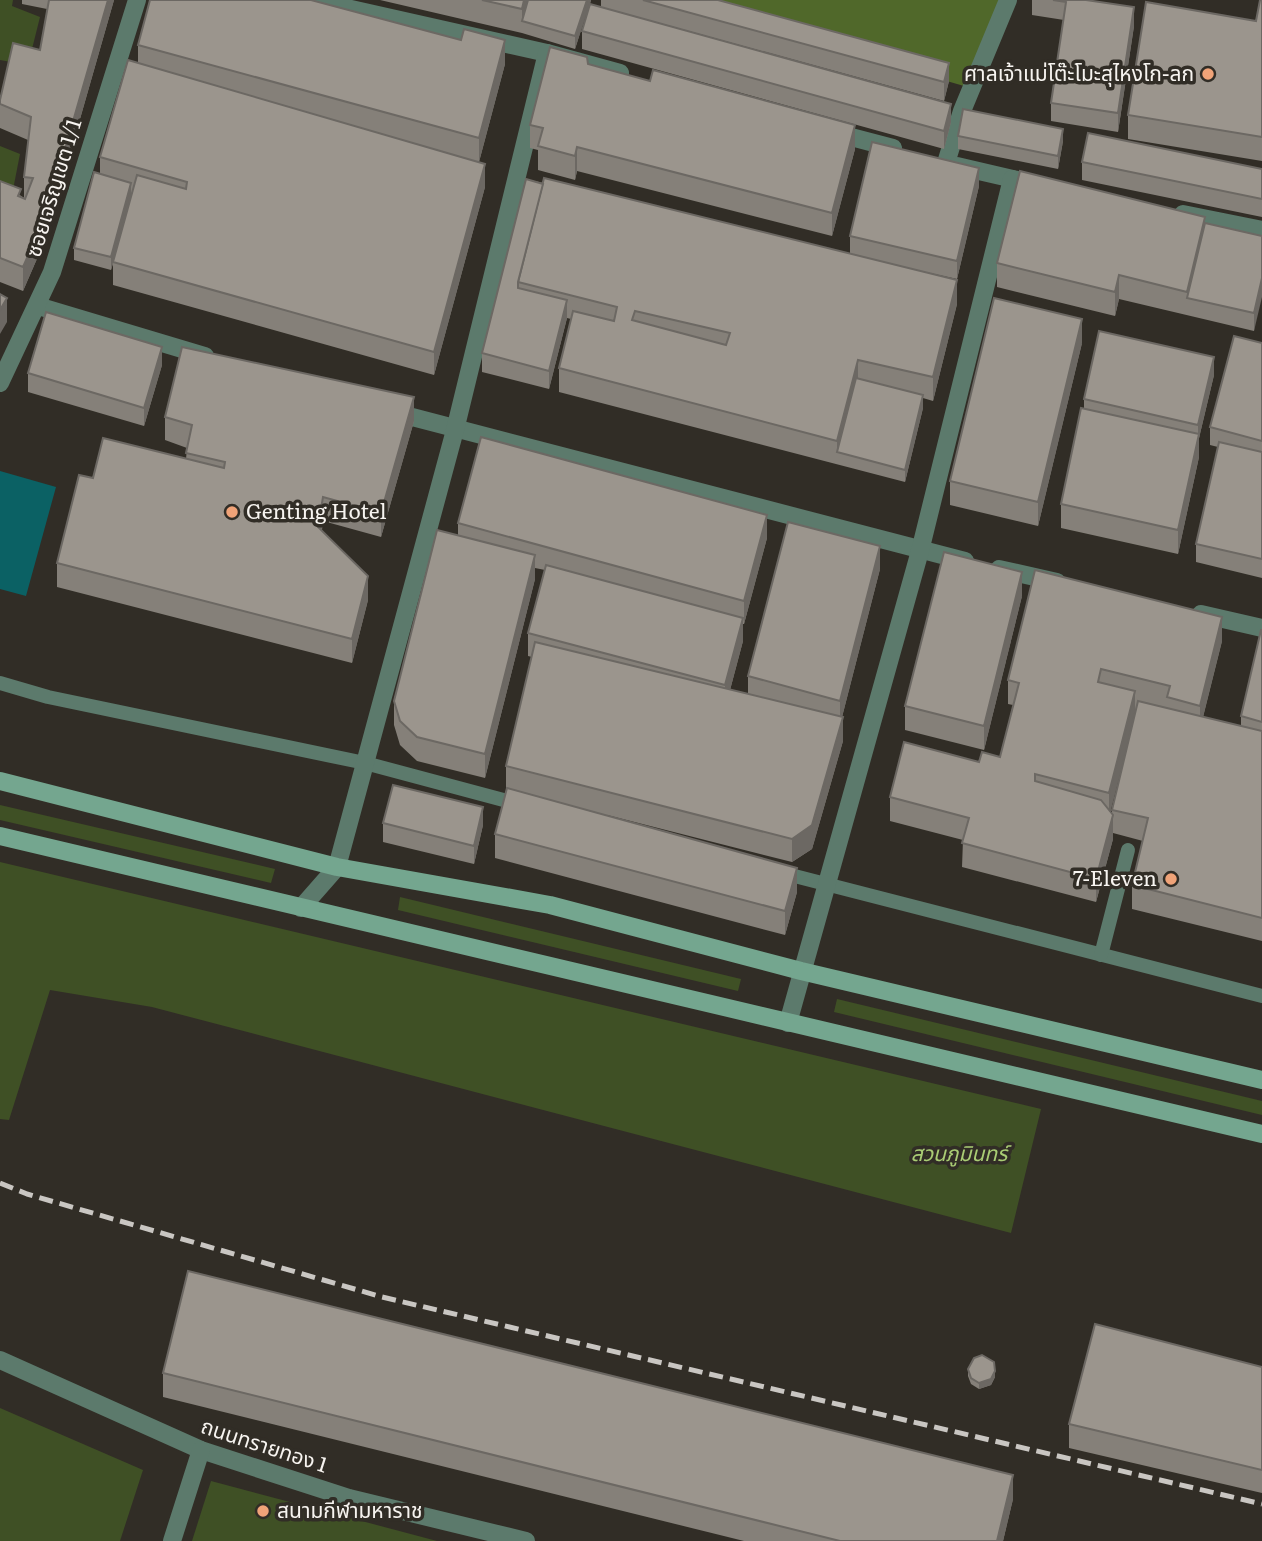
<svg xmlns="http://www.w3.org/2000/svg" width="1262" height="1541" font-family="Literata,'Noto Sans Thai',serif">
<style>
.green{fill:#3f5025}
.forest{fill:#50682a}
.water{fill:#0b6164}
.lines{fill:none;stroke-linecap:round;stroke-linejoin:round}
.lane{stroke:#5c7a6c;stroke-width:14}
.street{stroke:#5c7a6c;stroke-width:18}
.secondary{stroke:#74a68f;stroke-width:18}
.rail{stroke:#c9c6c2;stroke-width:5;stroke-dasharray:14 7;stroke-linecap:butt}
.wall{fill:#858079;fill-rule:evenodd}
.shaded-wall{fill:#6c6863}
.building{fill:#9b958d;stroke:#6c6863;stroke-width:2;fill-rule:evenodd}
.poi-dot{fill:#f0a378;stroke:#312d26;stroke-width:2.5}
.labels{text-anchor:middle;stroke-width:7;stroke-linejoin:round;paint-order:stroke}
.poi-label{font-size:21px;fill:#f7f4f0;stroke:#312d26;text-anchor:end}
.street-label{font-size:21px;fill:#f7f4f0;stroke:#312d26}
.park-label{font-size:21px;font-style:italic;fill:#a9cc74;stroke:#312d26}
</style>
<rect width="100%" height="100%" fill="#312d26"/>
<g class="green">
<polygon points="0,0 13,0 12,6 40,17 28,65 0,60"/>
<polygon points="0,146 20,154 10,205 0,201"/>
<polygon points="0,805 275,869 271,883 0,820"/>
<polygon points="0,862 1041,1109 1011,1233 152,1007 50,990 9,1120 0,1119"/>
<polygon points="400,897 741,979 738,991 398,910"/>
<polygon points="837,999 1262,1101 1262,1115 834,1012"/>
<polygon points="0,1408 143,1470 120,1541 0,1541"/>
<polygon points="211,1481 437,1541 192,1541"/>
</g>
<polygon class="forest" points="666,0 1002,0 964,86"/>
<polygon class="water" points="0,471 56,487 26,596 0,589"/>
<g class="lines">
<g class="lane">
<polyline points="0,683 48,697 365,763 522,805"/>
<polyline points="779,872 1262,996"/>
<polyline points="1101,955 1128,850"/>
</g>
<g class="street">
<polyline points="311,0 547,53 620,73"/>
<polyline points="832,132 893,148"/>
<polyline points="946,163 962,111 1008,0"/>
<polyline points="957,166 1039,185"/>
<polyline points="1183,214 1262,230"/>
<polyline points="38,306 205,356"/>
<polyline points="0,383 52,272 137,0"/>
<polyline points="393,412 965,561"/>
<polyline points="999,569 1057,582"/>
<polyline points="1201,614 1262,628"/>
<polyline points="301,908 337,867 455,430 547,53"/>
<polyline points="788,1023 920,551 1012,179"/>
<polyline points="0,1360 201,1450 349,1498 526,1541"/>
<polyline points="172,1541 201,1450"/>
</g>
<g class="secondary">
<polyline points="0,781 337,867 550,905 801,971 1262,1080"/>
<polyline points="0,836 1262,1134"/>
</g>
<polyline class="rail" points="0,1183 27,1194 382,1297 1262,1504"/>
</g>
<g class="wall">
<polygon points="22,0 114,0 46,238 23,291 0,282 0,181 24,198 24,177 28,140 0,128 0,100 40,50 47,9 22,4"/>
<polygon points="380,0 591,0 590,4 951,122 944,149 582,49 582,31 588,8 575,49 522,33"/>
<polygon points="601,0 718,0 949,81 944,101 601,7"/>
<polygon points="1032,0 1086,0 1134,26 1118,132 1051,121 1051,103 1064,20 1032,15"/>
<polygon points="1262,0 1262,161 1128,139 1128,115 1256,21"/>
<polygon points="138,45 505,64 479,162 485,187 434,375 113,285 113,264 111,270 74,260 74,248 100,174 100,157 138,63"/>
<polygon points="588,64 855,149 832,236 577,171 575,180 538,170 538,150 530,148 530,125"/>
<polygon points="958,136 1063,141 1058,169 958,149"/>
<polygon points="1082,162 1262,169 1262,217 1082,180"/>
<polygon points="526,179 850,254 850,236 979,186 957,279 898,266 957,304 933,401 923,398 923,408 905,482 559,392 559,368 571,319 567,318 549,389 482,372 482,353"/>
<polygon points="1205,223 1262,236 1254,331 1119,299 1115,316 997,287 997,263"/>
<polygon points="1082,343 1038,526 950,505 950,481"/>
<polygon points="1262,343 1262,578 1196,562 1196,544 1218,447 1210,445 1210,427"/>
<polygon points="162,365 144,426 28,392 28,373"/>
<polygon points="1214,375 1199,438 1199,457 1178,554 1061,528 1061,504 1084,409 1084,399"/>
<polygon points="165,417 414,421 381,537 323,521 322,530 368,600 352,663 57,587 57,563 93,478 186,459 187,448 165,440"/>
<polygon points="458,523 767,538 744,624 743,624 743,641 730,690 748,694 748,676 880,569 842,717 843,741 812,849 792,862 607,815 797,892 785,935 495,858 495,834 507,790 506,790 506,766 532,657 528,656 528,633 545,570 535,568 535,579 485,778 417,761 400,745 394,725 394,701 458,536"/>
<polygon points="1022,596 984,750 905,730 905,706"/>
<path d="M1262 630V941L1132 909V885L1143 841 1113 833V839L1096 902 962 867 963 840 890 821V797L979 762 1000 757 1013 705 1008 704V680L1222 641 1203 717 1241 726V716ZM1126 750 1112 810V814L1110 812Z"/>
<polygon points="383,823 483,825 474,864 383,842"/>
<polygon points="1262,1367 1262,1493 1069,1448 1069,1424"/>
<polygon points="968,1369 995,1377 991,1385 979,1389 971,1384 968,1376"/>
<polygon points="163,1373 1013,1499 1003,1541 744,1541 163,1397"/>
</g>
<g class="shaded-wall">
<polygon points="108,0 114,0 46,238 23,291 23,267"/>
<polygon points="524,0 529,0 522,21 522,33 522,9"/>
<polygon points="587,0 591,0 575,49 575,36"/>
<polygon points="1134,7 1134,26 1118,132 1118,113"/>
<polygon points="505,40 505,64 479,162 479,138"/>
<polygon points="949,63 949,81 944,101 944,82"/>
<polygon points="951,104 951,122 944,149 944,131"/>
<polygon points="855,125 855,149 832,236 832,213"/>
<polygon points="1063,129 1063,141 1058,169 1058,156"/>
<polygon points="577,147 577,171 575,180 575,156"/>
<polygon points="485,164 485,187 434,375 434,352"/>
<polygon points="979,168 979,186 957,279 957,261"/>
<polygon points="131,183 131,195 111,270 111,257"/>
<polygon points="1205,217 1205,241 1187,298 1187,292"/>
<polygon points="1119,275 1119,299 1115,316 1115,292"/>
<polygon points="1262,278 1262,297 1254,331 1254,313"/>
<polygon points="957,280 957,304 933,401 933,377"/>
<polygon points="7,298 7,322 0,334 0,310"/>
<polygon points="567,300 567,318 549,389 549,371"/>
<polygon points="1082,319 1082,343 1038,526 1038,502"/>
<polygon points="162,347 162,365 144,426 144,408"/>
<polygon points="1214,357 1214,375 1199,438 1199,457 1178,554 1178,530 1198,439 1198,425"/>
<polygon points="858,360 858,383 837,452 837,441"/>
<polygon points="923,395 923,408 905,482 905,470"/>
<polygon points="414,397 414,421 381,537 381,513"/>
<polygon points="323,497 323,521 318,550 318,527"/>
<polygon points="767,515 767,538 744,624 744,601"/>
<polygon points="880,546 880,569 840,725 840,701"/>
<polygon points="535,555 535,579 485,778 485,754"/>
<polygon points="1022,572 1022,596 984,750 984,726"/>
<polygon points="368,576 368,600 352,663 352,639"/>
<polygon points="1222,617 1222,641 1200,729 1200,706"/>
<polygon points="743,618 743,641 725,709 725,685"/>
<polygon points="1135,691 1135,715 1109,817 1109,793"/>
<polygon points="843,717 843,741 812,849 792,862 792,839"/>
<polygon points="483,807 483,825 474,864 474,846"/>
<polygon points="1113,815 1113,839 1096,902 1096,879"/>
<polygon points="797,868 797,892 785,935 785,911"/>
<polygon points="995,1371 995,1377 991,1385 979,1389 979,1383"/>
<polygon points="1013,1475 1013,1499 1003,1541 997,1541"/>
</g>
<g class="building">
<polygon points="49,0 108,0 46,215 23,267 0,258 0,181 21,189 18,196 25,199 33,178 24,177 31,117 0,104 0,100 13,43 40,50"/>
<polygon points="150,0 311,0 461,40 464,29 505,40 479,138 138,45"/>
<polygon points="482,0 524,0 522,9"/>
<polygon points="528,0 587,0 575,36 522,21"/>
<polygon points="643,0 718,0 949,63 944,82"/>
<polygon points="1053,0 1086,0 1134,7 1118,113 1051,103 1066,2"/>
<polygon points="1260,0 1262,0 1262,137 1128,115 1146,2 1256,21"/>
<polygon points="590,4 951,104 944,131 582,31"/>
<polygon points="550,47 587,57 588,64 650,81 653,70 855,125 832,213 577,147 575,156 538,146 543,128 530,125"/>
<polygon points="128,60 485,164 434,352 113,262 137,175 186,189 187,182 100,157"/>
<polygon points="963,109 1063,129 1058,156 958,136"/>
<polygon points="1088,133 1262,169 1262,199 1082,162"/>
<polygon points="872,142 979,168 957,261 850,236"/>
<polygon points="1020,171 1205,217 1187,292 1119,275 1115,292 997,263"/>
<polygon points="94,172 131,183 111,257 74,248"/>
<path d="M544 178 957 280 933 377 858 360 837 441 559 368 573 311 614 321 617 307 518 282ZM635 311 730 333 726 345 632 320Z"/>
<polygon points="526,179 543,184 518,282 518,288 567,300 549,371 482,353"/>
<polygon points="1205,223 1262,236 1262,278 1254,313 1187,298"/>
<polygon points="0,294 7,298 0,310"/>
<polygon points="994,298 1082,319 1038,502 950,481"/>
<polygon points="46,312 162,347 144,408 28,373"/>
<polygon points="1099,331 1214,357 1198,425 1084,399"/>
<polygon points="1234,336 1262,343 1262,441 1210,427"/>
<polygon points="182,347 414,397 381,513 323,497 318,527 368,576 352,639 57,563 79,475 93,478 103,438 224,468 225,462 186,453 192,425 165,417"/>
<polygon points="856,378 923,395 905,470 837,452"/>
<polygon points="1081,408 1199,434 1178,530 1061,504"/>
<polygon points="481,437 767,515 744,601 458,523"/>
<polygon points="1219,442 1262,452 1262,559 1196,544"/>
<polygon points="788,522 880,546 840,701 748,676"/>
<polygon points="437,530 535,555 485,754 417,737 400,721 394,701"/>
<polygon points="944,552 1022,572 984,726 905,706"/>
<polygon points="546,565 743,618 725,685 528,633"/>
<polygon points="1035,570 1222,617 1200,706 1167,697 1170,686 1101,669 1098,682 1135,691 1109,793 1035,774 1035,781 1101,800 1113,815 1096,879 962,843 969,818 890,797 904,742 979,762 982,752 1000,757 1019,683 1008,680"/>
<polygon points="1261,630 1262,630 1262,722 1241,716"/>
<polygon points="535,642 843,717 812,825 792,839 506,766"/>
<polygon points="1138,701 1262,731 1262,918 1132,885 1148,818 1112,810"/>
<polygon points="393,785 483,807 474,846 383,823"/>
<polygon points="507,788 797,868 785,911 495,834"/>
<polygon points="188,1271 1013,1475 997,1541 840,1541 163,1373"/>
<polygon points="1095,1324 1262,1367 1262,1470 1069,1424"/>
<polygon points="982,1355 994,1362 995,1371 991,1379 979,1383 971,1378 968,1369 974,1358"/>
</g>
<g class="poi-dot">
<circle cx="1208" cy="74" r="7"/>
<circle cx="232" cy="512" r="7"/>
<circle cx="1171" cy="879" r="7"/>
<circle cx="263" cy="1511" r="7"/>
</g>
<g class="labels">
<g class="poi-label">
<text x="1194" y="81">ศาลเจ้าแม่โต๊ะโมะสุไหงโก-ลก</text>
<text x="246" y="519" text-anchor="start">Genting Hotel</text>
<text x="1157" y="886">7-Eleven</text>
<text x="277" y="1518" text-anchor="start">สนามกีฬามหาราช</text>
</g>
<g class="street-label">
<text transform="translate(54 188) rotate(-73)" y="7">ซอยเจริญเขต 1/1</text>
<text transform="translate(264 1446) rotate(18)" y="7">ถนนทรายทอง 1</text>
</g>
<g class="park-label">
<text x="959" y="1161">สวนภูมินทร์</text>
</g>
</g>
</svg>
